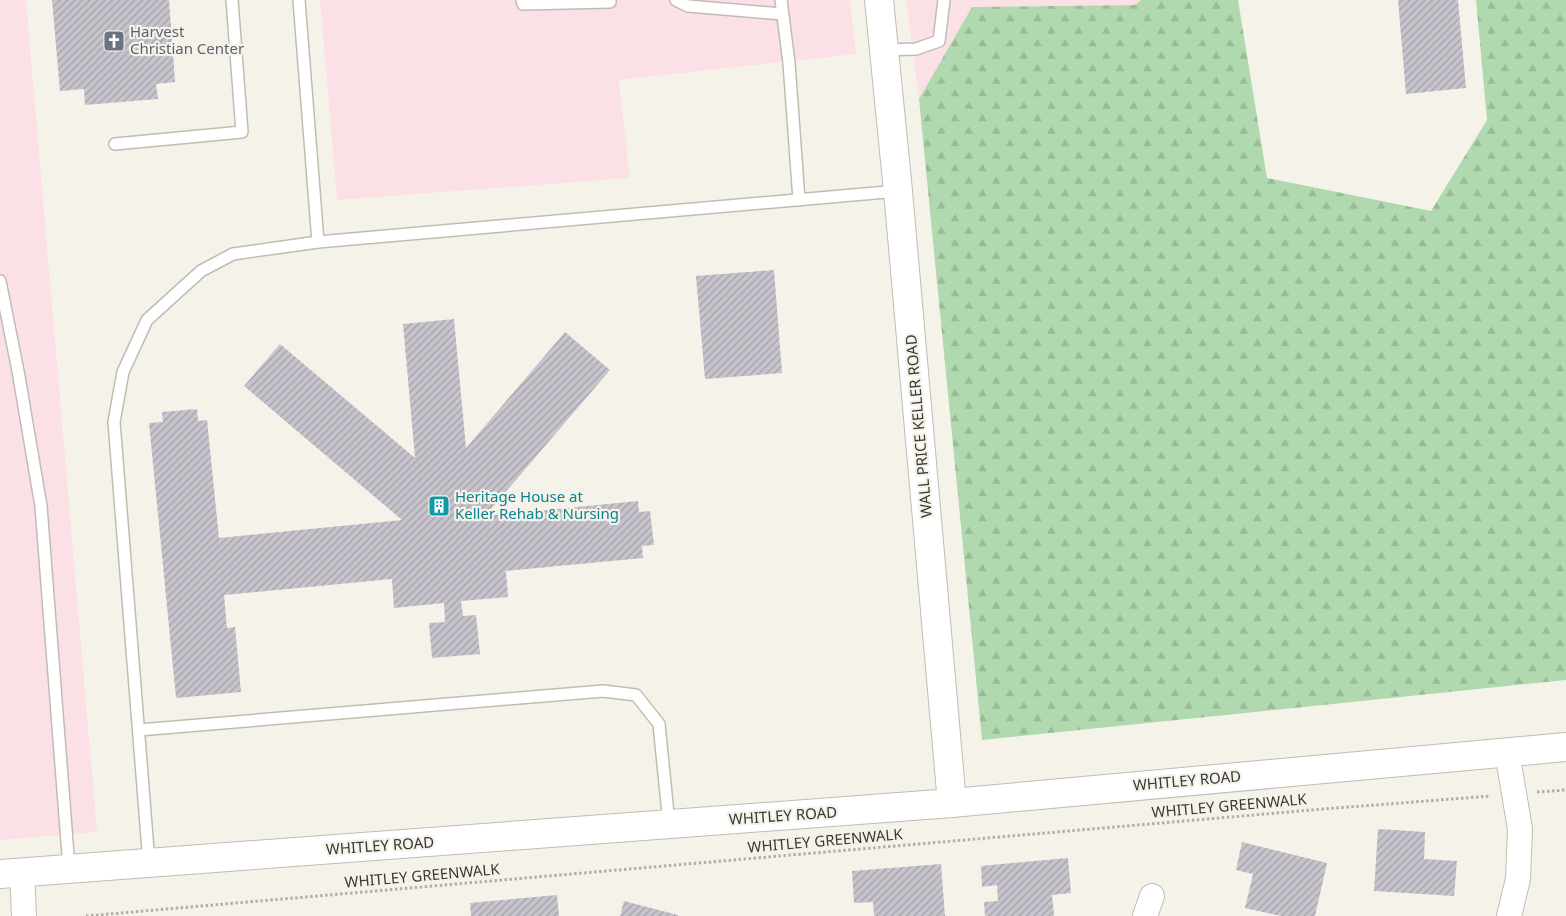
<svg xmlns="http://www.w3.org/2000/svg" width="1566" height="916" font-family="'Noto Sans',sans-serif">
<style>
.commercial{fill:#fbe1e6}
.forest{fill:url(#forest-firs)}
.building{fill:url(#building-hatch)}
.lines{fill:none;stroke-linecap:round;stroke-linejoin:round}
.lane-casing{stroke:#bfbdb3;stroke-width:14}
.street-casing{stroke:#bfbdb3;stroke-width:26}
.secondary-casing{stroke:#bfbdb3;stroke-width:30}
.path{stroke:#b1afa8;stroke-width:3;stroke-dasharray:2.5 2.5;stroke-linecap:butt}
.lane{stroke:#fff;stroke-width:11}
.street{stroke:#fff;stroke-width:24}
.secondary{stroke:#fff;stroke-width:28}
.labels{text-anchor:middle;stroke-width:4.5;stroke-linejoin:round;paint-order:stroke}
.worship-label{font-size:15px;fill:#5b616d;stroke:#f5f3e9;text-anchor:start}
.street-label{font-size:15px;fill:#393834;stroke:#f5f3e9}
.culture-label{font-size:15px;fill:#0d838f;stroke:#f5f3e9;text-anchor:start}
</style>
<defs>
<pattern id="forest-firs" width="22" height="20" patternUnits="userSpaceOnUse" patternTransform="scale(1.25)"><rect width="22" height="20" fill="#b1d9b0"/><path d="M5 1l3.5 6h-7zM16 11l3.5 6h-7z" fill="#99bb98"/></pattern>
<pattern id="building-hatch" width="6" height="6" patternUnits="userSpaceOnUse" patternTransform="scale(1.25)"><rect width="6" height="6" fill="#c8c4cd"/><path d="M-1 1l2-2M0 6l6-6M5 7l2-2" fill="none" stroke="#a3a0a7"/></pattern>
</defs>
<rect width="100%" height="100%" fill="#f5f3e9"/>
<g class="commercial">
<polygon points="0,0 26,0 97,832 0,840"/>
<polygon points="320,0 850,0 856,54 619,80 630,178 337,200"/>
<polygon points="906,0 1141,0 1135,5 972,7 919,99"/>
</g>
<polygon class="forest" points="1141,0 1238,0 1267,178 1431,211 1487,120 1476,0 1566,0 1566,680 982,740 919,99 972,7 1135,5"/>
<g class="building">
<polygon points="52,0 169,0 175,82 156,84 158,99 85,105 84,89 60,91"/>
<polygon points="1398,0 1458,0 1466,88 1406,94"/>
<polygon points="774,270 782,373 705,379 696,276"/>
<polygon points="454,319 466,448 565,332 610,370 485,516 638,501 639,512 650,511 654,545 642,546 643,558 506,571 508,597 461,601 463,616 476,615 480,654 432,658 429,623 445,622 444,603 394,608 392,579 224,595 227,628 235,627 241,692 176,698 149,423 163,422 162,412 197,409 198,421 207,420 219,538 402,520 244,386 280,344 415,458 403,324"/>
<polygon points="1378,829 1425,832 1424,859 1457,861 1454,896 1374,891"/>
<polygon points="1242,842 1327,863 1315,916 1281,916 1245,908 1253,874 1236,870"/>
<polygon points="1068,858 1071,893 1052,895 1054,916 985,916 984,902 998,901 997,885 982,887 981,866"/>
<polygon points="941,864 945,916 874,916 873,902 854,903 852,871"/>
<polygon points="557,895 559,916 471,916 470,903"/>
<polygon points="624,901 678,915 678,916 620,916"/>
</g>
<g class="lines">
<g class="lane-casing">
<g id="lane">
<polyline points="522,0 523,4 610,2 610,0"/>
<polyline points="676,0 688,6 782,14"/>
<polyline points="781,0 789,63 799,200"/>
<polyline points="884,50 916,49 939,41 944,0"/>
<polyline points="115,144 242,132 232,0"/>
<polyline points="318,242 898,191"/>
<polyline points="0,281 18,371 41,506 69,868"/>
<polyline points="139,730 603,691 636,695 659,724 669,824"/>
<polyline points="149,863 114,422 123,372 147,320 201,271 233,254 318,242 299,0"/>
</g>
</g>
<g class="street-casing">
<g id="street">
<polyline points="1507,752 1520,829 1518,879 1509,916"/>
<polyline points="22,871 24,916"/>
<polyline points="1145,916 1152,896"/>
</g>
</g>
<g class="secondary-casing">
<g id="secondary">
<polyline points="879,0 898,191 952,803"/>
<polyline points="0,874 952,803 1566,747"/>
</g>
</g>
<g class="path">
<polyline points="1537,792 1566,790"/>
<polyline points="86,916 1323,809 1491,796"/>
</g>
<use href="#lane" class="lane"/>
<use href="#street" class="street"/>
<use href="#secondary" class="secondary"/>
</g>
<defs>
<g id="church-square" transform="scale(1.125)"><rect x="-9" y="-9" width="18" height="18" rx="4" fill="#6b7280" stroke="#f5f3e9"/><path d="M-1.2-6h2.4v3.5h3.3v2.4h-3.3V6h-2.4V-.1h-3.3v-2.4h3.3Z" fill="#fff"/></g>
<g id="building-square" transform="scale(1.125)"><rect x="-9" y="-9" width="18" height="18" rx="4" fill="#0f9aa8" stroke="#f5f3e9"/><path d="M-4-6H4V6H1V3H-1V6H-4ZM-2.5-4.3h1.7v1.8h-1.7ZM.8-4.3h1.7v1.8H.8ZM-2.5-1h1.7V.8h-1.7ZM.8-1h1.7V.8H.8Z" fill="#fff"/></g>
</defs>
<g fill-rule="evenodd">
<use href="#church-square" x="114" y="41"/>
<use href="#building-square" x="439" y="506"/>
</g>
<g class="labels">
<g class="worship-label">
<text x="130" y="37">Harvest<tspan x="130" dy="17">Christian Center</tspan></text>
</g>
<g class="street-label">
<text transform="translate(919 426) rotate(-95)" y="5">WALL PRICE KELLER ROAD</text>
<text transform="translate(1187 781) rotate(-5)" y="5">WHITLEY ROAD</text>
<text transform="translate(1229 806) rotate(-5)" y="5">WHITLEY GREENWALK</text>
<text transform="translate(783 816) rotate(-4)" y="5">WHITLEY ROAD</text>
<text transform="translate(825 841) rotate(-5)" y="5">WHITLEY GREENWALK</text>
<text transform="translate(380 846) rotate(-4)" y="5">WHITLEY ROAD</text>
<text transform="translate(422 876) rotate(-5)" y="5">WHITLEY GREENWALK</text>
</g>
<g class="culture-label">
<text x="455" y="502">Heritage House at<tspan x="455" dy="17">Keller Rehab &amp; Nursing</tspan></text>
</g>
</g>
</svg>
